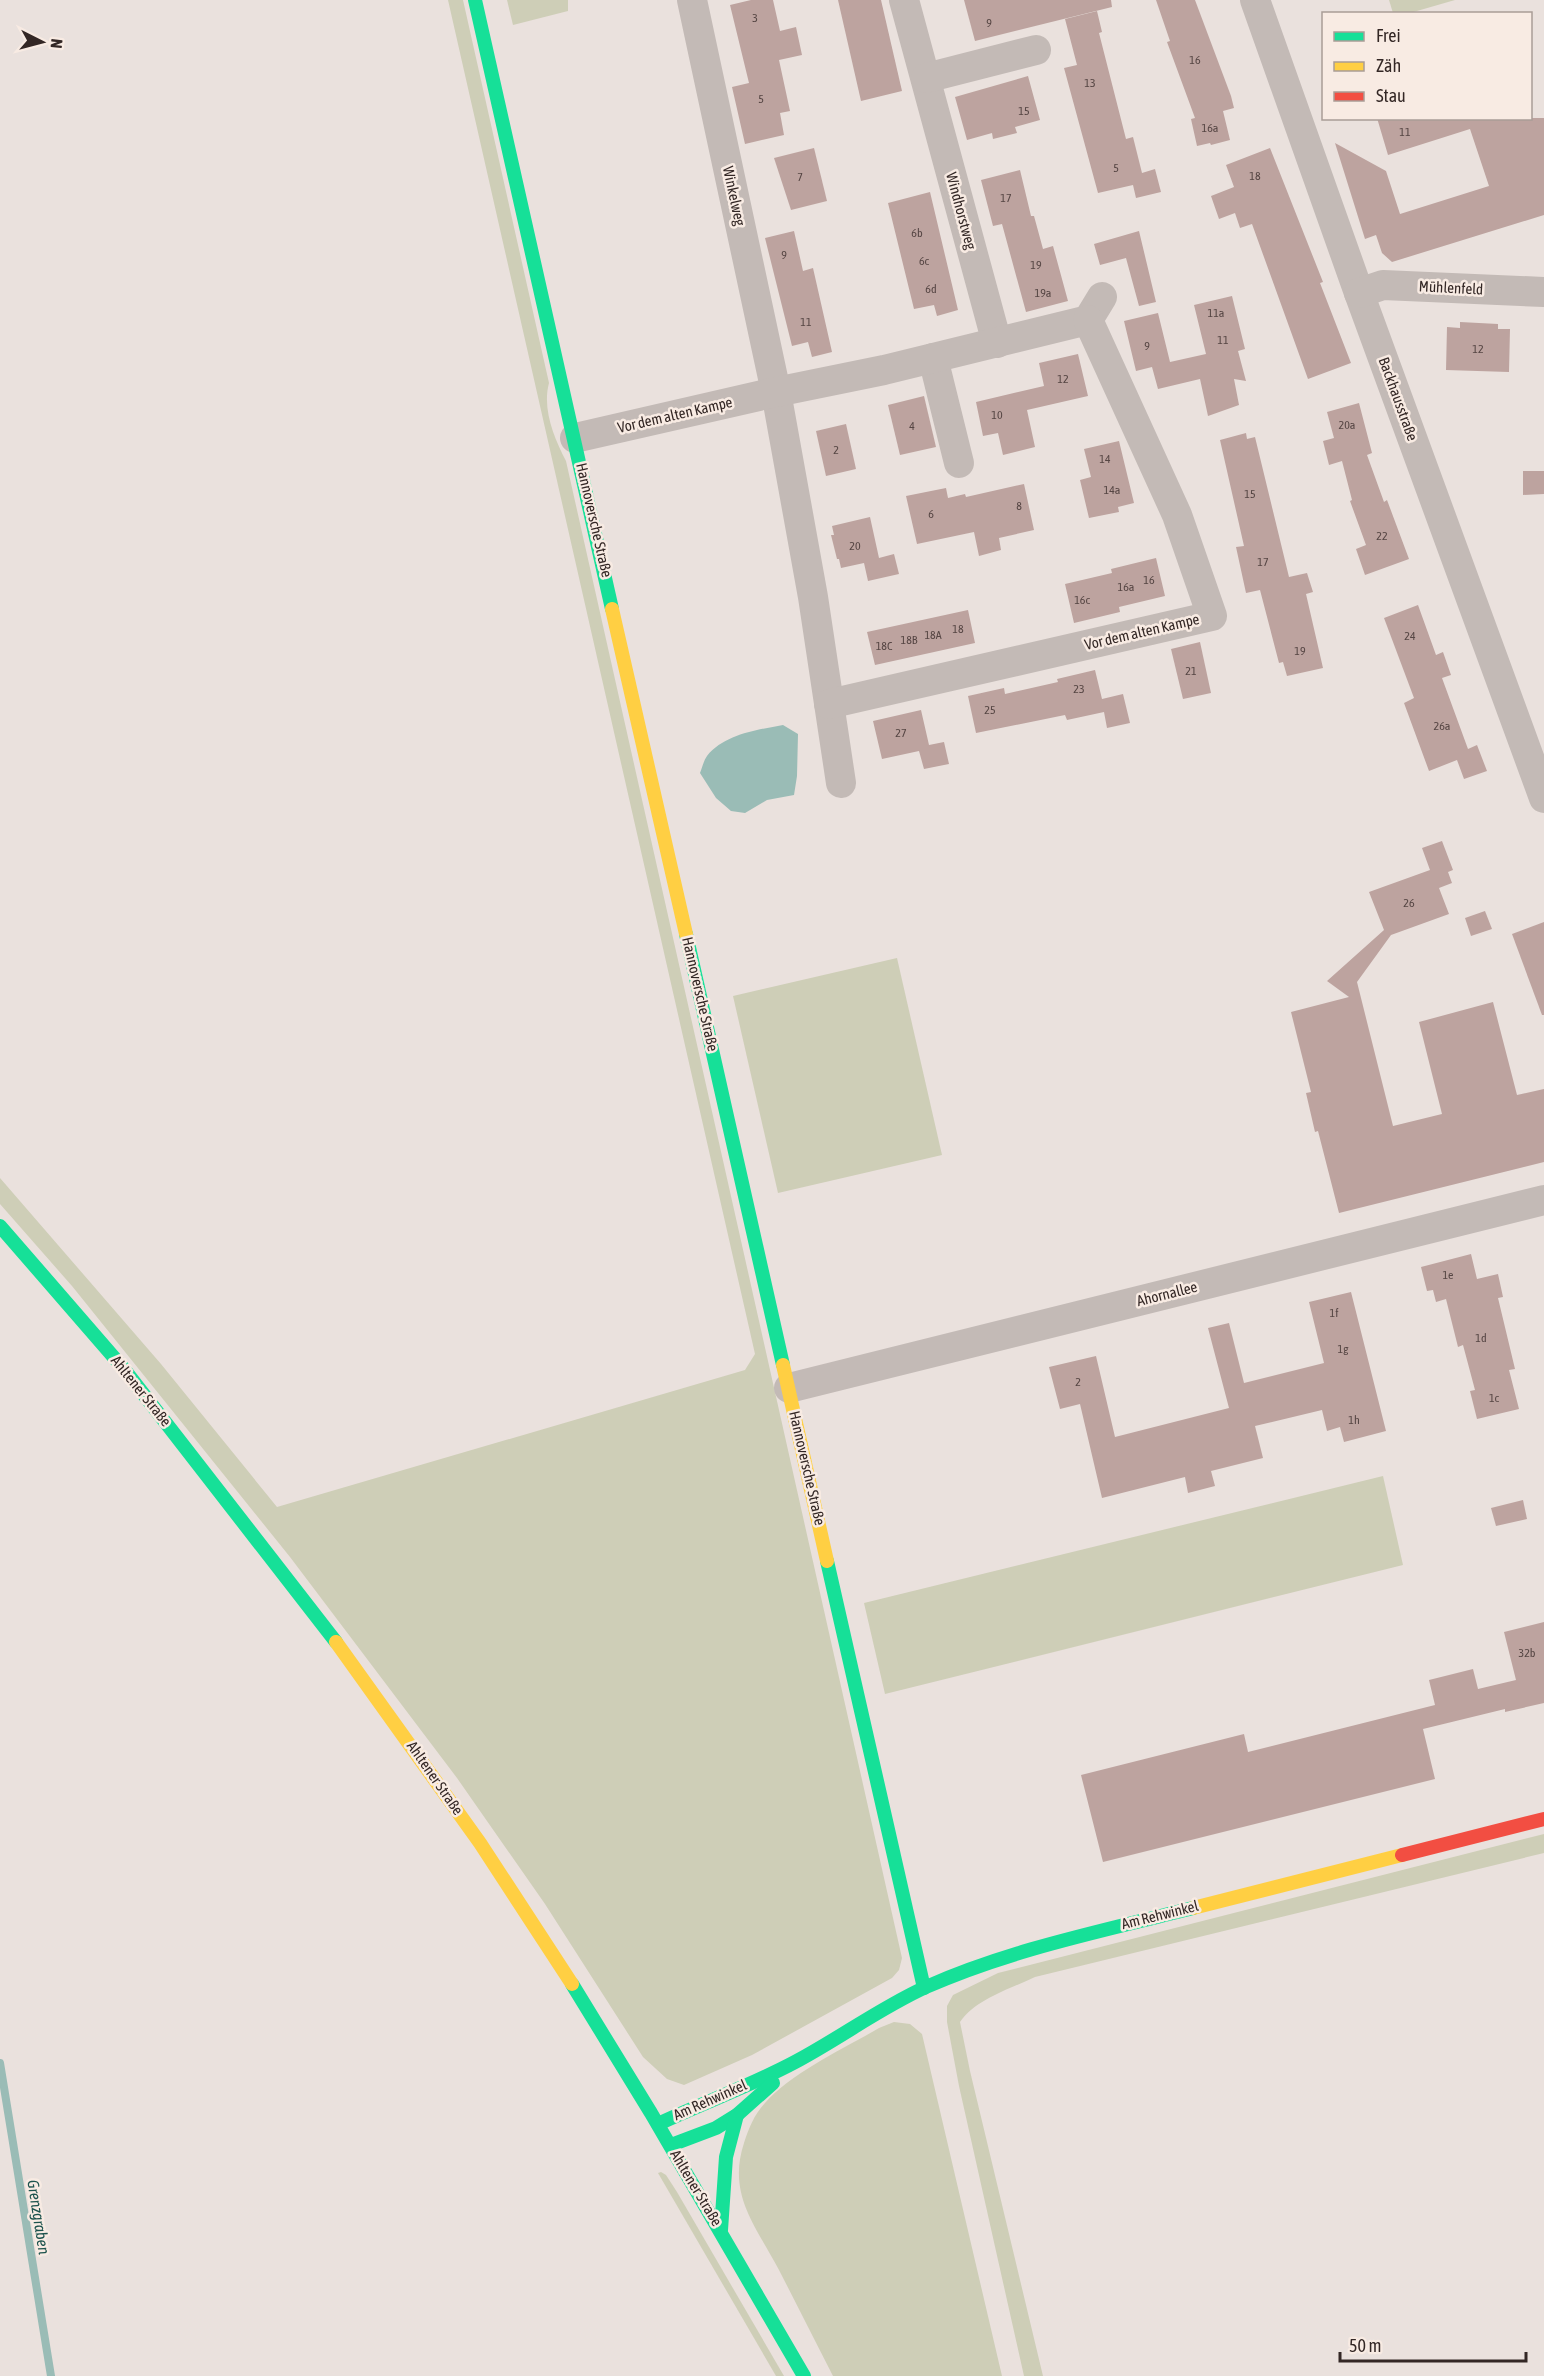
<svg xmlns="http://www.w3.org/2000/svg" width="1544" height="2376" font-family="'Asap Condensed',sans-serif">
<style>
.green{fill:#ceceb7}
.water{fill:#9abcb6}
.lines{fill:none;stroke-linecap:round;stroke-linejoin:round}
.stream{stroke:#9abcb6;stroke-width:8}
.building{fill:#bda39f}
.street{stroke:#c3bab6;stroke-width:30}
.fast{stroke:#16e098;stroke-width:14}
.slow{stroke:#ffcf43;stroke-width:14}
.jam{stroke:#f24e42;stroke-width:14}
.labels{text-anchor:middle;stroke-width:5;stroke-linejoin:round;paint-order:stroke}
.number-label{font-size:12px;fill:#564644}
.street-label{font-size:15px;fill:#332725;stroke:#f8ebe3}
.water-label{font-size:16px;font-style:italic;fill:#1d534d;stroke:#f8ebe3}
</style>
<rect width="100%" height="100%" fill="#eae1dd"/>
<g class="green">
<path d="M448 0H463L549 383C542 409 554 438 566 461L902 1958 899 1970 892 1978 752 2055 684 2085 667 2079 643 2057 545 1904 457 1778 290 1557 72 1286 0 1204V1178L161 1364 277 1507 745 1370 755 1354Z"/>
<polygon points="507,0 568,0 568,11 513,25"/>
<polygon points="1389,0 1455,0 1410,13 1393,13"/>
<polygon points="897,958 942,1155 778,1193 733,996"/>
<polygon points="1383,1476 1403,1565 885,1694 864,1603"/>
<path d="M1544 1834V1853L1035 1977C1010 1989 976 1999 960 2022L970 2071 1043 2376H1024L959 2086 947 2022V2006L953 1995 998 1973Z"/>
<path d="M894 2022 910 2024 922 2034 1002 2376H833C815 2341 797 2305 779 2270 756 2226 727 2195 744 2143 749 2128 754 2115 765 2103 791 2073 845 2048 879 2028Z"/>
<polygon points="661,2172 666,2175 677,2192 784,2376 776,2376 658,2173"/>
</g>
<path class="water" d="M783 725 798 734 797 776 794 795 767 800 745 813 731 811 716 798 700 773C702 768 704 760 707 756 725 734 757 730 783 725Z"/>
<g class="lines">
<polyline class="stream" points="0,2063 51,2376"/>
</g>
<g class="building">
<polygon points="751,0 773,0 780,31 796,27 802,55 779,60 790,111 780,113 784,135 745,144 732,87 749,83 730,5"/>
<polygon points="838,0 881,0 902,91 861,101"/>
<polygon points="964,0 1111,0 1112,7 975,41"/>
<polygon points="1156,0 1195,0 1231,96 1234,108 1223,111 1230,140 1211,145 1210,143 1197,146 1191,119 1195,118 1167,42 1170,41"/>
<polygon points="1097,11 1102,32 1099,33 1126,139 1133,137 1142,173 1155,169 1161,192 1136,198 1133,185 1098,193 1064,68 1077,65 1065,19"/>
<polygon points="1028,76 1040,120 1015,127 1017,133 993,139 992,133 967,140 955,97"/>
<polygon points="1377,118 1544,118 1544,215 1392,262 1382,253 1376,235 1365,239 1335,143 1386,171 1400,214 1489,186 1470,129 1388,155"/>
<polygon points="814,148 827,201 791,210 774,158"/>
<polygon points="1270,148 1323,282 1320,283 1351,363 1308,379 1252,224 1240,228 1235,213 1219,219 1211,196 1234,187 1226,165"/>
<polygon points="1020,170 1031,216 1034,216 1043,249 1053,246 1068,301 1026,312 1002,224 993,226 981,180"/>
<polygon points="930,192 958,310 937,316 934,305 914,309 888,203"/>
<polygon points="794,231 803,271 813,268 832,352 812,357 808,342 792,346 765,238"/>
<polygon points="1139,231 1156,302 1139,306 1126,258 1100,265 1094,244"/>
<polygon points="1232,296 1245,349 1238,351 1246,381 1234,379 1239,405 1208,416 1200,379 1158,389 1152,367 1136,371 1124,321 1158,313 1170,362 1206,354 1194,305"/>
<polygon points="1460,322 1498,324 1498,329 1510,329 1509,372 1446,370 1447,327 1460,328"/>
<polygon points="1078,354 1088,396 1027,410 1035,447 1003,455 998,433 983,436 976,402 1044,386 1039,363"/>
<polygon points="924,396 936,447 900,455 888,405"/>
<polygon points="1359,403 1372,453 1367,455 1384,502 1387,500 1409,559 1365,575 1356,549 1366,545 1350,501 1352,500 1342,461 1329,465 1323,441 1334,438 1327,412"/>
<polygon points="846,424 856,469 826,476 816,431"/>
<polygon points="1246,433 1247,439 1255,437 1289,577 1307,573 1313,592 1306,594 1323,668 1287,676 1283,662 1279,663 1260,590 1246,593 1236,547 1244,546 1220,440"/>
<polygon points="1119,441 1134,503 1118,507 1119,512 1089,518 1080,480 1091,477 1084,449"/>
<polygon points="1523,471 1544,471 1544,494 1523,495"/>
<polygon points="1024,484 1034,530 999,538 1001,550 979,556 974,532 917,544 906,496 946,488 948,498 965,494 966,497"/>
<polygon points="870,517 879,558 894,554 899,574 868,581 864,563 841,568 839,559 837,559 831,535 834,535 832,526"/>
<polygon points="1156,558 1165,596 1119,607 1120,612 1074,623 1065,584 1112,573 1111,569"/>
<polygon points="1418,605 1436,655 1443,652 1451,675 1442,678 1468,749 1477,745 1487,771 1464,779 1457,760 1429,771 1404,703 1414,698 1384,618"/>
<polygon points="968,610 975,643 875,665 867,632"/>
<polygon points="1200,642 1211,693 1183,699 1171,649"/>
<polygon points="1095,670 1102,699 1123,694 1130,723 1107,728 1104,712 1067,720 1065,715 976,733 968,696 1004,688 1005,694 1058,682 1057,679"/>
<polygon points="921,710 929,745 944,742 949,764 924,769 919,751 882,759 873,721"/>
<polygon points="1442,841 1453,870 1448,872 1452,883 1439,888 1449,914 1391,935 1357,982 1393,1126 1442,1114 1419,1022 1493,1002 1517,1095 1544,1089 1544,1162 1339,1213 1318,1131 1315,1132 1306,1093 1311,1092 1291,1012 1349,997 1327,981 1384,930 1369,892 1430,870 1422,848"/>
<polygon points="1485,911 1492,929 1471,936 1465,918"/>
<polygon points="1544,922 1544,1015 1542,1015 1512,934"/>
<polygon points="1471,1254 1477,1279 1498,1274 1503,1297 1498,1298 1515,1369 1509,1370 1519,1409 1477,1419 1470,1391 1475,1390 1463,1345 1458,1347 1446,1299 1436,1302 1433,1290 1427,1291 1421,1267"/>
<polygon points="1351,1292 1386,1431 1344,1442 1340,1427 1327,1431 1322,1410 1255,1426 1263,1458 1211,1471 1215,1486 1188,1493 1185,1477 1102,1498 1080,1404 1060,1409 1049,1367 1096,1356 1115,1437 1229,1408 1208,1328 1229,1323 1244,1383 1324,1363 1309,1302"/>
<polygon points="1523,1500 1527,1519 1496,1526 1491,1508"/>
<polygon points="1544,1622 1544,1703 1505,1712 1505,1709 1423,1729 1435,1779 1103,1862 1081,1775 1244,1734 1248,1752 1435,1705 1429,1680 1473,1669 1478,1689 1516,1680 1504,1632"/>
</g>
<g class="lines">
<g class="street">
<polyline points="692,0 776,392 813,597 841,783"/>
<polyline points="904,0 997,343"/>
<polyline points="1255,0 1359,293 1544,798"/>
<polyline points="926,78 1036,50"/>
<polyline points="1359,293 1383,285 1544,292"/>
<polyline points="933,358 959,463"/>
<polyline points="575,438 776,392 884,370 1088,320 1102,297"/>
<polyline points="829,704 1212,616 1177,515 1088,320"/>
<polyline points="789,1388 1544,1200"/>
</g>
<g class="fast">
<polyline points="475,0 612,609"/>
<polyline points="686,934 783,1365"/>
<polyline points="0,1226 124,1369 336,1642"/>
<polyline points="827,1561 924,1988"/>
<polyline points="572,1984 651,2113 804,2376"/>
<path d="M658 2124C703 2103 752 2085 795 2062 840 2038 880 2008 926 1987 1012 1949 1103 1931 1193 1908"/>
<polyline points="671,2145 716,2128 737,2115 773,2083"/>
<polyline points="721,2230 726,2157 737,2115"/>
</g>
<g class="slow">
<polyline points="612,609 686,934"/>
<polyline points="783,1365 827,1561"/>
<polyline points="336,1642 480,1843 572,1984"/>
<polyline points="1193,1908 1402,1855"/>
</g>
<polyline class="jam" points="1402,1855 1544,1819"/>
</g>
<g class="labels">
<g class="number-label">
<text x="755" y="22">3</text>
<text x="989" y="27">9</text>
<text x="1195" y="64">16</text>
<text x="1090" y="87">13</text>
<text x="761" y="103">5</text>
<text x="1024" y="115">15</text>
<text x="1210" y="132">16a</text>
<text x="1405" y="136">11</text>
<text x="1116" y="172">5</text>
<text x="1255" y="180">18</text>
<text x="800" y="181">7</text>
<text x="1006" y="202">17</text>
<text x="917" y="237">6b</text>
<text x="784" y="259">9</text>
<text x="924" y="265">6c</text>
<text x="1036" y="269">19</text>
<text x="931" y="293">6d</text>
<text x="1043" y="297">19a</text>
<text x="1216" y="317">11a</text>
<text x="806" y="326">11</text>
<text x="1223" y="344">11</text>
<text x="1147" y="350">9</text>
<text x="1478" y="353">12</text>
<text x="1063" y="383">12</text>
<text x="997" y="419">10</text>
<text x="1347" y="429">20a</text>
<text x="912" y="430">4</text>
<text x="836" y="454">2</text>
<text x="1105" y="463">14</text>
<text x="1112" y="494">14a</text>
<text x="1250" y="498">15</text>
<text x="1019" y="510">8</text>
<text x="931" y="518">6</text>
<text x="1382" y="540">22</text>
<text x="855" y="550">20</text>
<text x="1263" y="566">17</text>
<text x="1149" y="584">16</text>
<text x="1126" y="591">16a</text>
<text x="1082" y="604">16c</text>
<text x="958" y="633">18</text>
<text x="933" y="639">18A</text>
<text x="1410" y="640">24</text>
<text x="909" y="644">18B</text>
<text x="884" y="650">18C</text>
<text x="1300" y="655">19</text>
<text x="1191" y="675">21</text>
<text x="1079" y="693">23</text>
<text x="990" y="714">25</text>
<text x="1442" y="730">26a</text>
<text x="901" y="737">27</text>
<text x="1409" y="907">26</text>
<text x="1448" y="1279">1e</text>
<text x="1334" y="1317">1f</text>
<text x="1481" y="1342">1d</text>
<text x="1343" y="1353">1g</text>
<text x="1078" y="1386">2</text>
<text x="1494" y="1402">1c</text>
<text x="1354" y="1424">1h</text>
<text x="1527" y="1657">32b</text>
</g>
<g class="street-label">
<text transform="translate(734 196) rotate(78)" y="5">Winkelweg</text>
<text transform="translate(961 211) rotate(75)" y="5">Windhorstweg</text>
<text transform="translate(1451 288) rotate(3)" y="5">Mühlenfeld</text>
<text transform="translate(1398 399) rotate(70)" y="5">Backhausstraße</text>
<text transform="translate(675 415) rotate(-13)" y="5">Vor dem alten Kampe</text>
<text transform="translate(594 520) rotate(77)" y="5">Hannoversche Straße</text>
<text transform="translate(1142 632) rotate(-13)" y="5">Vor dem alten Kampe</text>
<text transform="translate(700 994) rotate(77)" y="5">Hannoversche Straße</text>
<text transform="translate(1167 1294) rotate(-14)" y="5">Ahornallee</text>
<text transform="translate(141 1391) rotate(51)" y="5">Ahltener Straße</text>
<text transform="translate(807 1468) rotate(77)" y="5">Hannoversche Straße</text>
<text transform="translate(435 1778) rotate(55)" y="5">Ahltener Straße</text>
<text transform="translate(1160 1915) rotate(-14)" y="5">Am Rehwinkel</text>
<text transform="translate(710 2100) rotate(-24)" y="5">Am Rehwinkel</text>
<text transform="translate(696 2188) rotate(59)" y="5">Ahltener Straße</text>
</g>
<g class="water-label">
<text transform="translate(39 2217) rotate(81)" y="6">Grenzgraben</text>
</g>
</g>
<rect x="1322" y="12" width="210" height="108" fill="#f8ebe3" stroke="#a99d97" stroke-width="1.5"/>
<rect x="1334" y="32" width="30" height="9" fill="#16e098" stroke="#a99d97" stroke-width="1.5"/>
<text x="1376" y="42" font-size="18" fill="#332725">Frei</text>
<rect x="1334" y="62" width="30" height="9" fill="#ffcf43" stroke="#a99d97" stroke-width="1.5"/>
<text x="1376" y="72" font-size="18" fill="#332725">Zäh</text>
<rect x="1334" y="92" width="30" height="9" fill="#f24e42" stroke="#a99d97" stroke-width="1.5"/>
<text x="1376" y="102" font-size="18" fill="#332725">Stau</text>
<g transform="translate(42 42) rotate(96)" stroke="#f8ebe3" stroke-width="4.5" paint-order="stroke">
<path d="M0-4.5L10 22L0 15L-10 22Z" fill="#332725"/>
<text y="-9" font-size="16" font-weight="bold" text-anchor="middle" fill="#332725">N</text>
</g>
<path d="M1340 2352v9h186v-9" fill="none" stroke="#332725" stroke-width="3"/>
<text x="1349" y="2352" font-size="18" fill="#332725" stroke="#f8ebe3" stroke-width="4.5" paint-order="stroke">50 m</text>
</svg>
